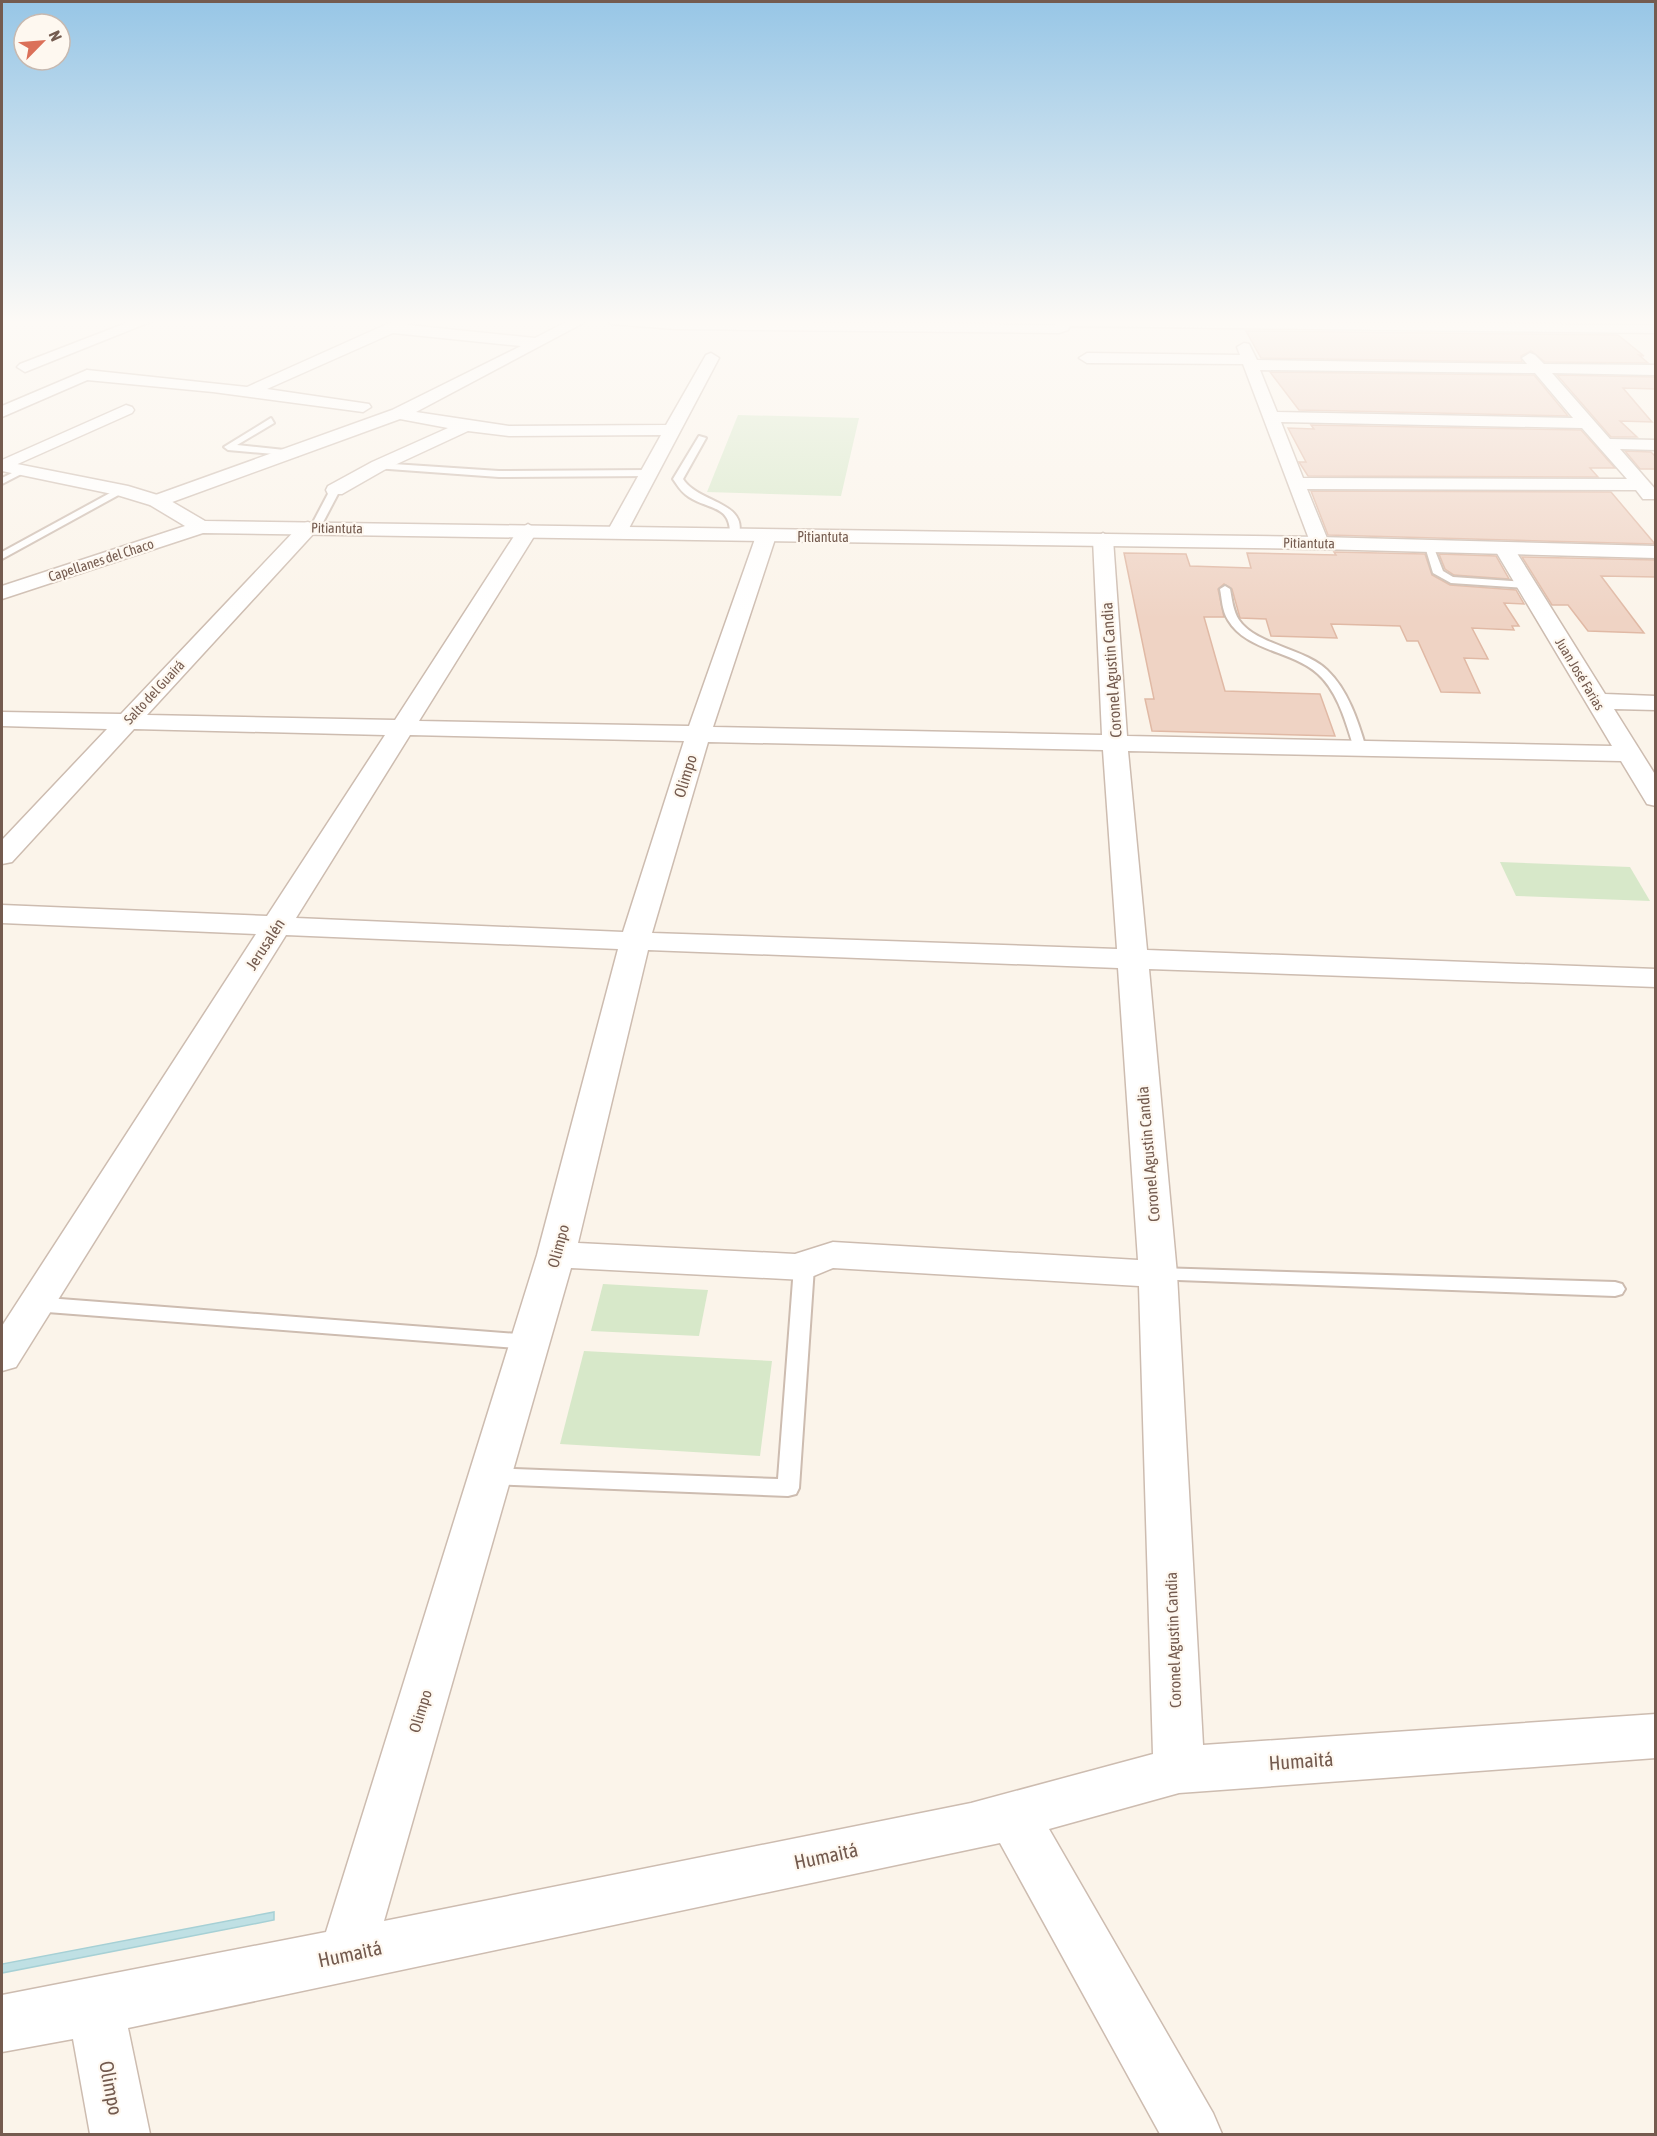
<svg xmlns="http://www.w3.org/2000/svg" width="1657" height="2136" font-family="'Asap Condensed',sans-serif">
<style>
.green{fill:#d7e8c9}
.water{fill:#bfe0e4;stroke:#a6d0d5;stroke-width:1.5}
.building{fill:#efd3c4;stroke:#e0b9a5;stroke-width:1.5}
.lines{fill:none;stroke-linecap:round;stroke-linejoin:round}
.service-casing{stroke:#cdbcb0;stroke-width:4}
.minor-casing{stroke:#cdbcb0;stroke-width:3}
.tertiary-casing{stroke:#cdbcb0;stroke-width:3}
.service{fill:#fff;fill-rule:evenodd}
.minor{fill:#fff;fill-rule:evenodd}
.tertiary{fill:#fff;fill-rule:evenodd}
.labels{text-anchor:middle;stroke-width:4.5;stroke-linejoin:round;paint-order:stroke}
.far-street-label{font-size:14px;fill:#745b4f;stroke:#fef8f0}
.street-label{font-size:16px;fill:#745b4f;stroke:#fef8f0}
.near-street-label{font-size:20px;fill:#745b4f;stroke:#fef8f0}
</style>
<rect width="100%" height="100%" fill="#fbf4ea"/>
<g class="green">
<polygon points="738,415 859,418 841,496 707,492"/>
<polygon points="1500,862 1630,867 1650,901 1516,896"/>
<polygon points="603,1284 708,1290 699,1336 591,1331"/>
<polygon points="584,1351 772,1361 760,1456 560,1444"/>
</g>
<polygon class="water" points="274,1912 274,1920 2,1973 2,1964"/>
<g class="building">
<polygon points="1246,331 1618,335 1644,356 1639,355 1648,363 1545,362 1531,351 1521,356 1522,362 1261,358"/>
<polygon points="1270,372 1534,375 1568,416 1299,410"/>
<polygon points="1557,375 1656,377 1656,389 1623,388 1652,422 1620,421 1637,437 1611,437"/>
<polygon points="1311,425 1581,430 1615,468 1590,468 1598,477 1308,476 1299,462 1306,462 1288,428 1314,429"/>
<polygon points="1625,451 1651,452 1656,457 1656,469 1640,469"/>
<polygon points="1311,491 1611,492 1655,544 1328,535"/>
<polygon points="1334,552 1425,554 1432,575 1450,585 1516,590 1524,604 1504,603 1519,626 1512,626 1514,630 1472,628 1488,659 1464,658 1480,693 1441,692 1418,641 1407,641 1400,626 1331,624 1337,638 1271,636 1266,619 1240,618 1232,589 1224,584 1218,589 1224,617 1204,617 1225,691 1320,694 1335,736 1152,731 1145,699 1154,699 1124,553 1186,554 1190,566 1251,568 1247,553 1336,555"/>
<polygon points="1439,554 1496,556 1509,579 1454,575 1445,569"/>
<polygon points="1522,557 1656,560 1656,577 1601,576 1644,633 1588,631 1568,605 1552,605"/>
</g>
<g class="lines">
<g class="service-casing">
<g id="service">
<polygon points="271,418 274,423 237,445 294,451 297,452 297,456 228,450 224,447"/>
<path d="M699 436 706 438 683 479C698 503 750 502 738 537L730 535C731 505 709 510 689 497 681 492 678 486 673 479Z"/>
<polygon points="378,463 499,471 648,470 653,473 648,476 499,477 375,468 374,466"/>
<polygon points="22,468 29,470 2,484 2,478"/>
<polygon points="121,487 124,488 124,492 2,559 2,552"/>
<polygon points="335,487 340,490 320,528 312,530 310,528 330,490"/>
<polygon points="1424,543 1432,543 1443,571 1453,577 1526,582 1531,585 1526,588 1451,583 1433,573"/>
<path d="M1225 586 1230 589C1232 599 1233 611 1239 620 1256 645 1304 648 1327 670 1348 690 1358 721 1366 748L1364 751 1360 752 1354 748C1346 723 1338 692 1318 674 1293 651 1246 651 1228 620 1222 611 1222 599 1220 589Z"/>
<polygon points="804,1261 811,1262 814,1267 799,1488 796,1494 788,1496 491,1484 483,1482 480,1476 483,1470 491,1468 778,1479 794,1267 797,1262"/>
<polygon points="1158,1268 1615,1282 1622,1284 1625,1289 1622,1294 1615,1296 1151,1279 1148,1274 1151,1269"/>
<polygon points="34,1297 531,1335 538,1337 541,1342 538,1347 531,1349 34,1311 27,1309 24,1304 27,1299"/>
</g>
</g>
<g class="minor-casing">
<g id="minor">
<polygon points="396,320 416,320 408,325 535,338 570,320 589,320 416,412 509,426 666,425 706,355 711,353 719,358 627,532 617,538 607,532 661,435 509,436 468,431 384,470 342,494 328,494 326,490 328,486 372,462 448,428 400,419 164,505 150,505 148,501 150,497 392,410 521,346 393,333 267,389 369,404 371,407 363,412 213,392 87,380 79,375 87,370 247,387"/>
<polygon points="604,320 1055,325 1055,320 1656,325 1656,333 1070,326 1068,330 1059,333 675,329 611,324"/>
<path d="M1244 343 1249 344 1257 360 1527 364 1522 358 1530 353 1535 355 1544 364 1656 365V375L1552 373 1610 439 1656 440V450L1620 449 1656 490V499H1643L1636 490 1307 489 1329 543 1326 547H1312L1243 364 1087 363 1079 358 1087 353 1240 355 1237 347ZM1260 370 1535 373 1573 418 1277 412ZM1281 422 1582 428 1627 479 1303 478Z"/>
<polygon points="126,405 132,407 134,410 132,413 2,471 2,460"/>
<path d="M308 522 318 528 315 532 147 715 395 720 518 530 528 524 538 530 419 721 689 726 756 536 766 530 776 536 713 727 1102 735 1093 539 1103 533 1113 539 1127 736 1612 746 1495 550 1498 546H1512L1515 550 1605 694 1656 696V710L1614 709 1656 776V806L1647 804 1621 761 1128 751 1147 950 1656 969V987L1149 969 1177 1274 1203 1745 1656 1714V1758L1179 1793 1049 1829 1213 2113 1222 2134H1160L1000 1843 128 2028 150 2134H90L73 2039 2 2052V1995L326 1932 537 1255 618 949 286 935 16 1367 2 1371V1326L256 934 2 923V905L267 916 385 735 134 729 12 862 2 864V840L107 729 2 726V712L121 714 301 524ZM410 735 684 741 623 932 296 918ZM708 742 1103 750 1117 949 652 933ZM648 950 1118 968 1138 1260 833 1242 795 1254 578 1243ZM571 1268 804 1280 833 1268 1139 1286 1153 1754 971 1803 384 1921Z"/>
</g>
</g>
<g class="tertiary-casing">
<g id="tertiary">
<polygon points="134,320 155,320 25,372 17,367 20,364"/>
<polygon points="87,370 95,375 92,378 2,417 2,406"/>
<polygon points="2,461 128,486 164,497 205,521 1319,537 1656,546 1656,558 1319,549 203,533 2,599 2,586 185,526 150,505 117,495 2,471"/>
</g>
</g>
<use href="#service" class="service"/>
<use href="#minor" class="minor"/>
<use href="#tertiary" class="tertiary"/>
</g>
<linearGradient id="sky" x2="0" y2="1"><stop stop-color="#97c6e6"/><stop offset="0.52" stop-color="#fdfaf6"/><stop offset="1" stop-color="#fdfaf6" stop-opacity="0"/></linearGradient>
<rect width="1657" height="619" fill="url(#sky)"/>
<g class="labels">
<g class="far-street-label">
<text transform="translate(337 528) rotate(1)" y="5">Pitiantuta</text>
<text x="823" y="542">Pitiantuta</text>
<text transform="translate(1309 543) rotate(1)" y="5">Pitiantuta</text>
<text transform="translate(101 560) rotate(-18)" y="5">Capellanes del Chaco</text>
<text transform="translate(1580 674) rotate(59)" y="5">Juan José Farias</text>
<text transform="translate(154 692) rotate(-47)" y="5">Salto del Guairá</text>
</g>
<g class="street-label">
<text transform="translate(1111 670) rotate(-94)" y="6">Coronel Agustin Candia</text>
<text transform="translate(685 776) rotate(-73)" y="6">Olimpo</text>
<text transform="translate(265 944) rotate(-57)" y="6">Jerusalén</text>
<text transform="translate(1148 1154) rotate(-95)" y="6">Coronel Agustin Candia</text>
<text transform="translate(558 1246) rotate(-75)" y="6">Olimpo</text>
<text transform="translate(1173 1640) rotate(-92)" y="6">Coronel Agustin Candia</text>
<text transform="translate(420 1711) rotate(-73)" y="6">Olimpo</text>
</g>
<g class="near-street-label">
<text transform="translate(1301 1761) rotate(-4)" y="7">Humaitá</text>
<text transform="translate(826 1856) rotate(-12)" y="7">Humaitá</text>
<text transform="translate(350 1954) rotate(-12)" y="7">Humaitá</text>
<text transform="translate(111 2088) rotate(79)" y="7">Olimpo</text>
</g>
</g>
<rect width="1657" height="2136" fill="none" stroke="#745b4f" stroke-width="6"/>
<g transform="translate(42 42) rotate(65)"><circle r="28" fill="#fef8f0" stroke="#c7b9b0" stroke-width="1.5"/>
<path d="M0-4.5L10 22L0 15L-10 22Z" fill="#db7059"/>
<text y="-9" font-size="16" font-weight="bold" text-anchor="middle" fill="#745b4f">N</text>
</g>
</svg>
